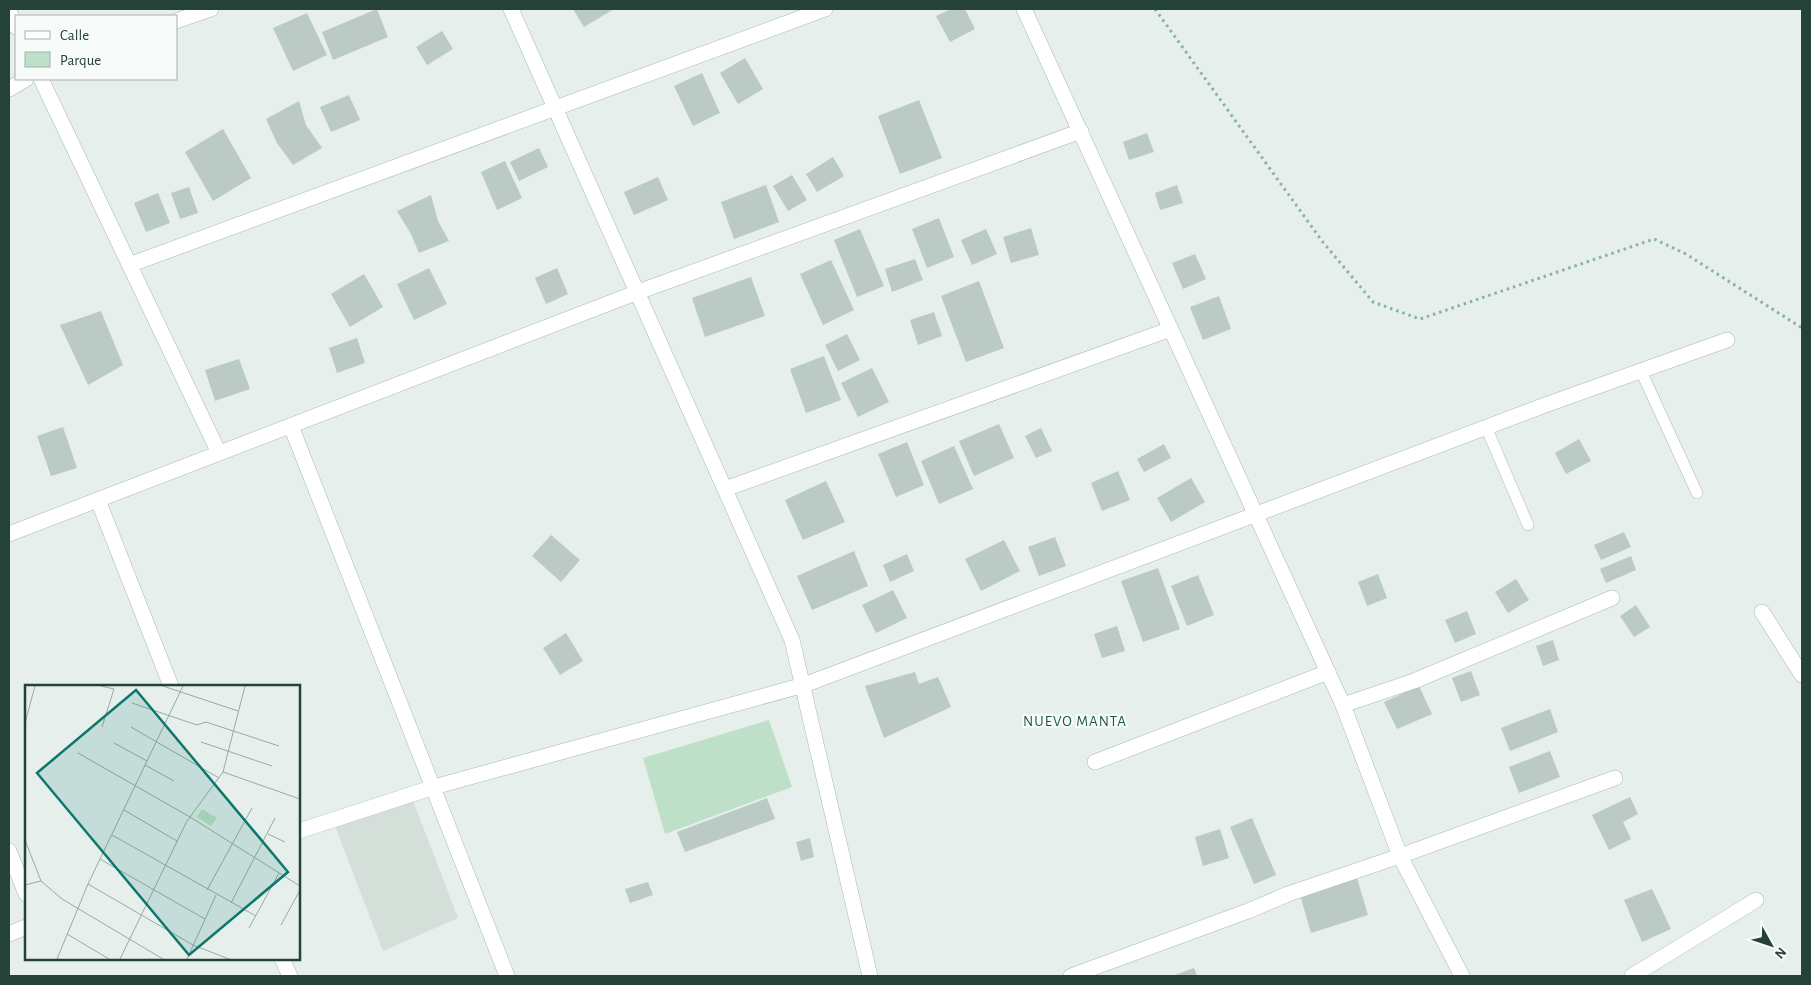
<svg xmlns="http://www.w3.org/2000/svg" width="1811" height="985" font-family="'Alegreya Sans',sans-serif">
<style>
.built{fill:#d4dfda}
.green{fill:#bfe0c8}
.building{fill:#bbcac4}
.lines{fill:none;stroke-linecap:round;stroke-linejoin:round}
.service-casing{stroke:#a8b8b2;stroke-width:12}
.minor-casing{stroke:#a8b8b2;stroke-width:16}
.tertiary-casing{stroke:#a8b8b2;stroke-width:16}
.path{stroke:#86b3a5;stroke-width:3;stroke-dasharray:2.5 4;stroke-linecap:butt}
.service{stroke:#fff;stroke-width:11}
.minor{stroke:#fff;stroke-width:15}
.tertiary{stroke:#fff;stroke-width:15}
.labels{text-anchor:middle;stroke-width:4.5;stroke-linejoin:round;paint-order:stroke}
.neighbourhood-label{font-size:15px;letter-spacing:1px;fill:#1f5548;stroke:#f7fbf9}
.inset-road{fill:none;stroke:#98aaa4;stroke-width:1}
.view{fill:#0f766e;fill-opacity:0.15;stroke:#0f766e;stroke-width:2.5}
.inset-edge{fill:none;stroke:#24423a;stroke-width:2.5}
</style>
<rect width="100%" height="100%" fill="#e6efeb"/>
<polygon class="built" points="412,798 458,918 383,951 335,826"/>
<polygon class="green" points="769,720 792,787 665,834 643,758"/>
<g class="building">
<polygon points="377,9 388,37 333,60 322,32"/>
<polygon points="573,9 614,9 584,27"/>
<polygon points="951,9 965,9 975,29 950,42 936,16"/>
<polygon points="307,13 327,55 293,71 273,28"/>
<polygon points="442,31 453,49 427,65 416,47"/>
<polygon points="745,58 763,89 738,104 720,73"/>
<polygon points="702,73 720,113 693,126 674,86"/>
<polygon points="349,95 360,120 331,132 320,107"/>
<polygon points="919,100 942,158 900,174 878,116"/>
<polygon points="299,101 306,125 322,148 293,165 277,143 266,119"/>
<polygon points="223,129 251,178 213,201 185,152"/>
<polygon points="1147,133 1154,152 1129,160 1123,142"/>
<polygon points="539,148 548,167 519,181 510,162"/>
<polygon points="833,157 844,176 817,192 806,174"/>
<polygon points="505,161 522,198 497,210 481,172"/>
<polygon points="792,175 807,200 788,211 773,186"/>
<polygon points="658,177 668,200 634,215 624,192"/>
<polygon points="766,185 779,222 734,239 721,202"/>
<polygon points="1177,185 1183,203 1160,210 1155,193"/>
<polygon points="189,187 198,213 180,219 171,193"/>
<polygon points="158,193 170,223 146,232 134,203"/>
<polygon points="431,195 438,221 449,241 419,253 411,234 397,211"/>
<polygon points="939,218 954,257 927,268 912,229"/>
<polygon points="1031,228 1039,255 1011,263 1003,237"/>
<polygon points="860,229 884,286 857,297 834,240"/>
<polygon points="986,229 997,254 972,265 961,240"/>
<polygon points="1195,254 1206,279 1183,289 1172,263"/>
<polygon points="915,259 923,280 892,292 885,269"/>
<polygon points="831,260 854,310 823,325 800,274"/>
<polygon points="429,268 447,304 414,320 397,284"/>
<polygon points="557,268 568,294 546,304 535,278"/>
<polygon points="364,274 383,307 350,327 331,294"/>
<polygon points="751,277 765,316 705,337 692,298"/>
<polygon points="979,281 1004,348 966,362 941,296"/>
<polygon points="1219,296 1231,329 1203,340 1190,307"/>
<polygon points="101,311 123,365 88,385 60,325"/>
<polygon points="934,312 942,336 918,345 910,320"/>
<polygon points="847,334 860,360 838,371 825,345"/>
<polygon points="357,338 365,363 337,373 329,348"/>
<polygon points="824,356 841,400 806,413 790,369"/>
<polygon points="239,359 250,389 215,401 205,370"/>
<polygon points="872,368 889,402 858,417 841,383"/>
<polygon points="999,424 1014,458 974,476 959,441"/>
<polygon points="63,427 77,468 51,476 37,436"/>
<polygon points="1041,428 1052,451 1036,458 1025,436"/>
<polygon points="1579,439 1591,461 1566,474 1555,453"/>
<polygon points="907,442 924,485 896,497 878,454"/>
<polygon points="1164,444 1171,458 1144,472 1137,459"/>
<polygon points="954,446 973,489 939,504 921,461"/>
<polygon points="1118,471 1130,500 1102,511 1091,483"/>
<polygon points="1191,478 1205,502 1171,522 1157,498"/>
<polygon points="826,481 845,522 803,540 785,500"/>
<polygon points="1624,532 1631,547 1601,560 1594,545"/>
<polygon points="551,535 580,560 561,582 532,556"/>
<polygon points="1055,537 1066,566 1039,576 1028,547"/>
<polygon points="1004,540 1020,571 981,591 965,559"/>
<polygon points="854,551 868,586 812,610 797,576"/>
<polygon points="907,554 914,571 890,582 883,565"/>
<polygon points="1631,556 1636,570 1606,583 1600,569"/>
<polygon points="1158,568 1180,629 1143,642 1121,581"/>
<polygon points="1378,574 1387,598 1367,606 1358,582"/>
<polygon points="1198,575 1214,615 1187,626 1171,586"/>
<polygon points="1516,579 1529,600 1508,613 1495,592"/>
<polygon points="893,590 907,618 876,633 862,605"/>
<polygon points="1636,605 1650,627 1634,637 1620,616"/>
<polygon points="1467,611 1476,634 1455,643 1445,620"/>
<polygon points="1117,626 1125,651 1102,658 1094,634"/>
<polygon points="566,633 583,661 560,675 543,648"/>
<polygon points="1553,640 1559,660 1543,666 1536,646"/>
<polygon points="1471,671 1480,695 1461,702 1452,678"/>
<polygon points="915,672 919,684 938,677 951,707 884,738 865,686"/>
<polygon points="1419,686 1432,714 1397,729 1384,702"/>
<polygon points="1550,709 1558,732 1510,751 1501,728"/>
<polygon points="1550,751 1560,777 1519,793 1509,767"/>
<polygon points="1630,797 1638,814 1623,822 1631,839 1609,850 1592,815"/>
<polygon points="767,798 775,819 685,852 677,832"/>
<polygon points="1252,818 1276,875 1254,884 1230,827"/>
<polygon points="1220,829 1229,858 1203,866 1195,837"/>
<polygon points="810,838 814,857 801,861 796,842"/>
<polygon points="1357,878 1368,915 1311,933 1300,895"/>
<polygon points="648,882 653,895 630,903 625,889"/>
<polygon points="1652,889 1671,929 1642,942 1624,900"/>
<polygon points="1194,968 1197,976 1172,976"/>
</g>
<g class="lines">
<g class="service-casing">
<g id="service">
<polyline points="1641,371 1697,493"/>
<polyline points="1486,427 1528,525"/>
</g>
</g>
<g class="minor-casing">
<g id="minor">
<polyline points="1024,9 1343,705 1400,856 1462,976"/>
<polyline points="9,11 16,27"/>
<polyline points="176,21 211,9"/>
<polyline points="41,79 219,453"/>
<polyline points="9,89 26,79"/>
<polyline points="129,265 825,9"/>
<polyline points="291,426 507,976"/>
<polyline points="725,489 1171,329"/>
<polyline points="98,500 171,686"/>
<polyline points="9,534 638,292 1081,131"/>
<polyline points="1762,612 1802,675"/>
<polyline points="1343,705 1414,681 1612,598"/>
<polyline points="1095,762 1328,672"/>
<polyline points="299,831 434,787 804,685 1548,404 1727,340"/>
<polyline points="9,851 26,894"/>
<polyline points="9,934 26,927"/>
<polyline points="282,959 290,976"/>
<polyline points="1071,976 1248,911 1288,894 1400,856 1615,778"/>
<polyline points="1632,976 1756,900"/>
</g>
</g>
<g class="tertiary-casing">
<polyline id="tertiary" points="511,9 792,640 870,976"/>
</g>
<polyline class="path" points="1155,9 1322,241 1373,302 1420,319 1654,239 1686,254 1802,328"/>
<use href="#service" class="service"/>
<use href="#minor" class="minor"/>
<use href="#tertiary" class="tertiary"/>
</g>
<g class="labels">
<g class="neighbourhood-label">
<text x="1075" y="726">NUEVO MANTA</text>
</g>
</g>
<g transform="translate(25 685)">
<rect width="275" height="275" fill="#e6efeb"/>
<path d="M177 124 192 133 186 141 172 132Z" fill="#bfe0c8"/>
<path class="inset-road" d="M76 1 89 4 77 42M138 1 213 26M107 18 172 40 181 37 254 61M0 38 10 1M106 42 194 93M176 57 247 81M89 58 122 76M53 68 165 132 275 201M120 80 149 96M198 87 275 114M99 125 152 156M243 149 260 157M87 150 231 231M0 155 16 196 37 214 138 274M75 174 180 234M63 199 168 260 204 274M0 200 16 196M182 205 227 123M206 218 250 133M256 240 275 205M224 243 254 188M42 249 84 274M32 274 63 199 158 1M95 274 162 136 198 87 220 1M162 274 191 210"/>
<path class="view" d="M111 5 263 187 164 270 12 88Z"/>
<rect width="275" height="275" class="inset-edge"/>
</g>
<rect width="1811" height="985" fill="none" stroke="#24423a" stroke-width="20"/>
<rect x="15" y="15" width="162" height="65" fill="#f7fbf9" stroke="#a3b1ad"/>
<rect x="25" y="31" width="25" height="8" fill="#ffffff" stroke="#a3b1ad"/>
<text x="60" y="40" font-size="15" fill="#24423a">Calle</text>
<rect x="25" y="52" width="25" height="15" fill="#bfe0c8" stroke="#a3b1ad"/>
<text x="60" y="65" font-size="15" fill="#24423a">Parque</text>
<g transform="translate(1771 945) rotate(130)" stroke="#f7fbf9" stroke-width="4" paint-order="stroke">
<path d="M0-4L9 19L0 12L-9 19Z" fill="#24423a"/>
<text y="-8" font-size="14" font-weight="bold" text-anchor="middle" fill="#24423a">N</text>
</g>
</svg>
